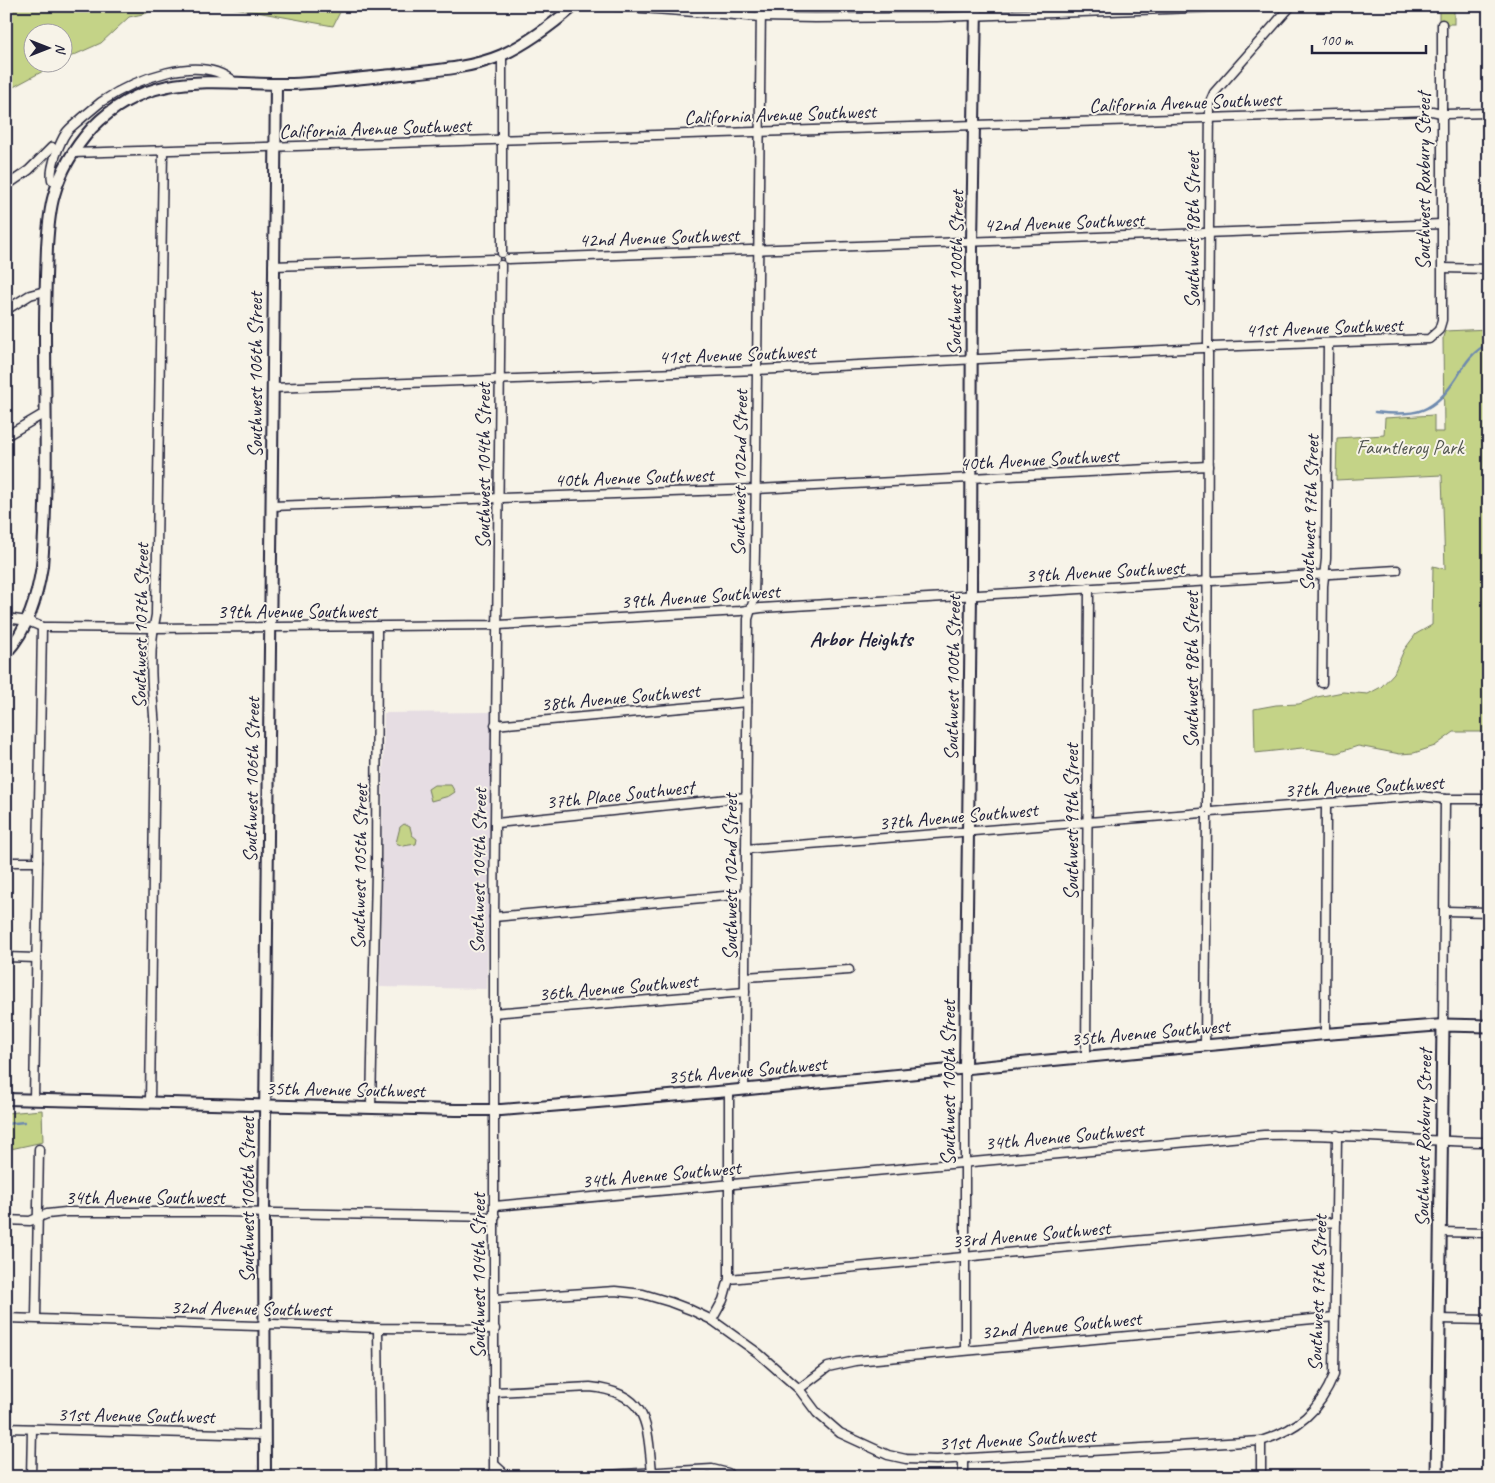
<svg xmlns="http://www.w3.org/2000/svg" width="1495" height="1483" font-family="Caveat,sans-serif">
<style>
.built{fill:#e6dde3}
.green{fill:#c4d387;stroke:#737a61}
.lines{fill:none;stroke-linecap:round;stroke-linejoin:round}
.stream{stroke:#6e8aaf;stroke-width:2.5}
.minor-casing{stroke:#22223b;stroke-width:11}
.tertiary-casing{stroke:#22223b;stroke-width:14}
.secondary-casing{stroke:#22223b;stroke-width:15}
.minor{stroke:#f7f3e8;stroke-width:8}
.tertiary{stroke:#f7f3e8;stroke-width:10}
.secondary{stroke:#f7f3e8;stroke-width:11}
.labels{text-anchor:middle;stroke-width:4;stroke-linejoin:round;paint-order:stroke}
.street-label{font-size:20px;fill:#22223b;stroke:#f7f3e8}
.park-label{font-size:20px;fill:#535752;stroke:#f7f3e8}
.neighbourhood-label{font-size:21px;font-weight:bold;fill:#22223b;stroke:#f7f3e8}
</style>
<rect width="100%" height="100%" fill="#f7f3e8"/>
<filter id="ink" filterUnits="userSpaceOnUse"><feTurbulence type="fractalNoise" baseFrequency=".02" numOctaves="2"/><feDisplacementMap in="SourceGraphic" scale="10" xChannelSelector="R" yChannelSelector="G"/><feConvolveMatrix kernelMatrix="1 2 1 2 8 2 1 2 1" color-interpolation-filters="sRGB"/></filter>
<g filter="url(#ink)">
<polygon class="built" points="491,712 487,989 380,987 384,713"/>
<g class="green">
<polygon points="6,6 155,6 147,13 129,17 101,43 63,60 62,32 32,32 32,62 58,63 6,91"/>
<polygon points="224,6 343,6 333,26"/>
<rect x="1439" y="6" width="15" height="18"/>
<polygon points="1489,329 1489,732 1454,732 1435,746 1414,753 1400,754 1358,746 1337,753 1302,748 1255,753 1254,709 1276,705 1299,704 1317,697 1343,692 1368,694 1381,687 1394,673 1404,650 1416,634 1432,625 1433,566 1445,569 1442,475 1336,480 1337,438 1384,435 1385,418 1434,415 1434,432 1444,432 1443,337 1445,331"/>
<polygon points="434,785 451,785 455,792 449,796 431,801 428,789"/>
<polygon points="404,824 410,827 412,835 417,839 416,844 403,846 396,843 400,827"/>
<polygon points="42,1110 43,1142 6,1150 6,1113"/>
</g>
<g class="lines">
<g class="stream">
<path d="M1375 412C1416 417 1434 413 1457 377 1466 362 1473 351 1489 343"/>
<polyline points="1486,640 1489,639"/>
<polyline points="6,1124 24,1122"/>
</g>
<g class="minor-casing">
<g id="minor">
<polyline points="615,6 761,17 815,18 937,17 1252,6"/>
<polyline points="868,17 868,6"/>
<polyline points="502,55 502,253"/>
<path d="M72 153C526 140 979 124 1432 111L1446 114 1489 113"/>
<path d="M58 183 52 180C50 172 53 165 55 157 58 149 61 140 66 133 70 127 78 122 83 117 89 112 95 107 101 102 134 80 199 52 234 82"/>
<polyline points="6,186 29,170 52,147"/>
<polyline points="508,259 1442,224"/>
<polyline points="273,266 495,259"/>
<polyline points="1443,268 1489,269"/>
<polyline points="6,310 30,295 45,291"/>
<polyline points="1208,343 1210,102 1214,93 1291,6"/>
<polyline points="1213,347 1429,339 1439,330 1442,320 1442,24"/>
<polyline points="272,388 757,370 1203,348"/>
<polyline points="6,436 45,413"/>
<polyline points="272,506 756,489 1208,466"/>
<polyline points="6,618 28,621 42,627 51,627 153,628 498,625 740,611 761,608 1397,570"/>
<polyline points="1322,683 1323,586 1326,559 1328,344"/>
<polyline points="495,725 747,702"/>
<polyline points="1207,808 1208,353"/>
<polyline points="1211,812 1420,796 1445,799 1489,799"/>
<polyline points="496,823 747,797"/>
<polyline points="746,849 1202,813"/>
<polyline points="6,862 38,862"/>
<polyline points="1445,911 1489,912"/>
<polyline points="494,917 746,894"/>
<polyline points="6,957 36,958"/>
<polyline points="746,977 849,970"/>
<polyline points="493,1013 745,992"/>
<polyline points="1443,1025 1445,799"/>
<polyline points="1325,1034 1326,803"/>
<polyline points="1205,1045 1207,817"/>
<polyline points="1086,1056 1089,588"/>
<polyline points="965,1068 965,1350"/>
<polyline points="744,1090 748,619 754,599 755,550 761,6"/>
<polyline points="34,1100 42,627"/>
<path d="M150 1102 155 728C152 690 148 652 156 615L163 150"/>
<polyline points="371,1107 376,871 377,626"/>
<path d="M495 1206 1264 1135C1339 1133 1414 1141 1489 1142"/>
<polyline points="6,1220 30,1221 47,1214 66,1212 221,1212 495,1217"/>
<polyline points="1440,1232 1489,1233"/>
<polyline points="729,1279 1336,1222"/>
<path d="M495 1299 615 1291 643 1294 670 1302 691 1310 712 1320 758 1353 799 1389 817 1413 840 1433 888 1455 906 1459 936 1460 1261 1441C1298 1429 1319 1412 1334 1375L1337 1135"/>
<polyline points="6,1318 257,1326 273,1324 378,1328 495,1329"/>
<polyline points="36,1318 39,1149"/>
<polyline points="1439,1319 1489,1320"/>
<polyline points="712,1320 723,1300 729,1279 729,1091"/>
<polyline points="378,1328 380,1477"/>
<polyline points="799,1389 828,1367 855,1361 1335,1317"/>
<path d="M495 1392 590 1387C649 1393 647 1424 652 1472"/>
<polyline points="6,1428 265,1435"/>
<polyline points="495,1465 508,1477"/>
<polyline points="31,1477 32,1429"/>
<polyline points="494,1477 494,917 501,265"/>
<polyline points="571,1477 712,1469 728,1473 731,1477"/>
<polyline points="963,1477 963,1458"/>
<polyline points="1261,1477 1261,1441"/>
</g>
</g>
<g class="tertiary-casing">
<g id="tertiary">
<path d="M6 653C28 629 37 598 42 566 48 488 45 408 45 330 45 302 46 275 47 247 48 230 49 212 54 195 61 170 75 147 92 128 151 67 217 85 292 84 326 83 360 78 393 75 428 71 470 69 502 55 528 43 553 24 574 6"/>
<polyline points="965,1068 971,595 972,242 976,6"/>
<polyline points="6,1099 456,1110 501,1110 729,1091 1325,1034 1443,1025"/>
<polyline points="265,1477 264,1213 276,84"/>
</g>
</g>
<g class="secondary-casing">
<polyline id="secondary" points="1437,1477 1443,1025 1489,1026"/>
</g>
<use href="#minor" class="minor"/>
<use href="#tertiary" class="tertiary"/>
<use href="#secondary" class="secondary"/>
</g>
</g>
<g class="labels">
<g class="street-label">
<text transform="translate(1185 102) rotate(-2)" y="7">California Avenue Southwest</text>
<text transform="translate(780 114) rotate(-2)" y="7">California Avenue Southwest</text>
<text transform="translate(375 128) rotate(-2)" y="7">California Avenue Southwest</text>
<text transform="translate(1423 181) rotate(-90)" y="7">Southwest Roxbury Street</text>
<text transform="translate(1064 222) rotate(-2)" y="7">42nd Avenue Southwest</text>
<text transform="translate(1192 230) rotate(-90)" y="7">Southwest 98th Street</text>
<text transform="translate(659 237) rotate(-2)" y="7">42nd Avenue Southwest</text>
<text transform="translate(955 273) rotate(-89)" y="7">Southwest 100th Street</text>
<text transform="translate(1324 327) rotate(-2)" y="7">41st Avenue Southwest</text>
<text transform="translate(737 354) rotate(-2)" y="7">41st Avenue Southwest</text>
<text transform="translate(255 375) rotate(-90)" y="7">Southwest 106th Street</text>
<text transform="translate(1039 459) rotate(-3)" y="7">40th Avenue Southwest</text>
<text transform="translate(483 466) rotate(-90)" y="7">Southwest 104th Street</text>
<text transform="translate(739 473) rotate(-89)" y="7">Southwest 102nd Street</text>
<text transform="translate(634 477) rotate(-2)" y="7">40th Avenue Southwest</text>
<text transform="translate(1309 513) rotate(-88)" y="7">Southwest 97th Street</text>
<text transform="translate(1105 571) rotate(-3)" y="7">39th Avenue Southwest</text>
<text transform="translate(700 596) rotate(-4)" y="7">39th Avenue Southwest</text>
<text x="297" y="618">39th Avenue Southwest</text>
<text transform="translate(140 626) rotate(-89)" y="7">Southwest 107th Street</text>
<text transform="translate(1191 670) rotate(-90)" y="7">Southwest 98th Street</text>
<text transform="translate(952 678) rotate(-89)" y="7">Southwest 100th Street</text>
<text transform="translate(620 697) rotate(-5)" y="7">38th Avenue Southwest</text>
<text transform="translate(251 780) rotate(-89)" y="7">Southwest 106th Street</text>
<text transform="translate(1364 786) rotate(-3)" y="7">37th Avenue Southwest</text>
<text transform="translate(620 794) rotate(-6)" y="7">37th Place Southwest</text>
<text transform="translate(958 816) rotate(-5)" y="7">37th Avenue Southwest</text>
<text transform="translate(1071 822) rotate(-90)" y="7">Southwest 99th Street</text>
<text transform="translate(359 867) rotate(-89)" y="7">Southwest 105th Street</text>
<text transform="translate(478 871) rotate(-89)" y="7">Southwest 104th Street</text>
<text transform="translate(730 877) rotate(-90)" y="7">Southwest 102nd Street</text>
<text transform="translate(618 987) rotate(-5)" y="7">36th Avenue Southwest</text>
<text transform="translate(1150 1032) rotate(-5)" y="7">35th Avenue Southwest</text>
<text transform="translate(747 1070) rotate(-5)" y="7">35th Avenue Southwest</text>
<text transform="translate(948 1083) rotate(-90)" y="7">Southwest 100th Street</text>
<text transform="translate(345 1089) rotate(1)" y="7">35th Avenue Southwest</text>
<text transform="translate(1064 1136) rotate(-5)" y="7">34th Avenue Southwest</text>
<text transform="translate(1423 1138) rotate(-89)" y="7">Southwest Roxbury Street</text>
<text transform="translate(661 1174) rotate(-5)" y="7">34th Avenue Southwest</text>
<text x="145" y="1204">34th Avenue Southwest</text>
<text transform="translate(247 1200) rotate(-90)" y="7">Southwest 106th Street</text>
<text transform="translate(1031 1234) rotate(-5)" y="7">33rd Avenue Southwest</text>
<text transform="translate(478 1276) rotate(-90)" y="7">Southwest 104th Street</text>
<text transform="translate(1317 1293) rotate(-88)" y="7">Southwest 97th Street</text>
<text transform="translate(251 1308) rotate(1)" y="7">32nd Avenue Southwest</text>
<text transform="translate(1061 1325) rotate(-5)" y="7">32nd Avenue Southwest</text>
<text transform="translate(136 1415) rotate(1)" y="7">31st Avenue Southwest</text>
<text transform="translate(1017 1439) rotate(-3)" y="7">31st Avenue Southwest</text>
</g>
<g class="park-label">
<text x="1410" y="454">Fauntleroy Park</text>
</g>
<g class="neighbourhood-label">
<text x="861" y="646">Arbor Heights</text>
</g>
</g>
<rect width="1495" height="1483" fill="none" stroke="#f7f3e8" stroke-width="25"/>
<rect x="12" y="12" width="1470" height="1458" fill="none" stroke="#22223b" stroke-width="2" filter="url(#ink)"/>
<g transform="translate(48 48) rotate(90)"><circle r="24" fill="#f7f3e8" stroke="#a29fa3"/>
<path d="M0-4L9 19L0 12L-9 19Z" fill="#22223b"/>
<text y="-8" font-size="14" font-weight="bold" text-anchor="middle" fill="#22223b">N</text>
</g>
<path d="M1312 45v8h114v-8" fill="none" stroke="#22223b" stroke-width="2.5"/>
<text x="1320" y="45" font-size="15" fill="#22223b" stroke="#f7f3e8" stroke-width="4" paint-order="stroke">100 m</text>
</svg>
